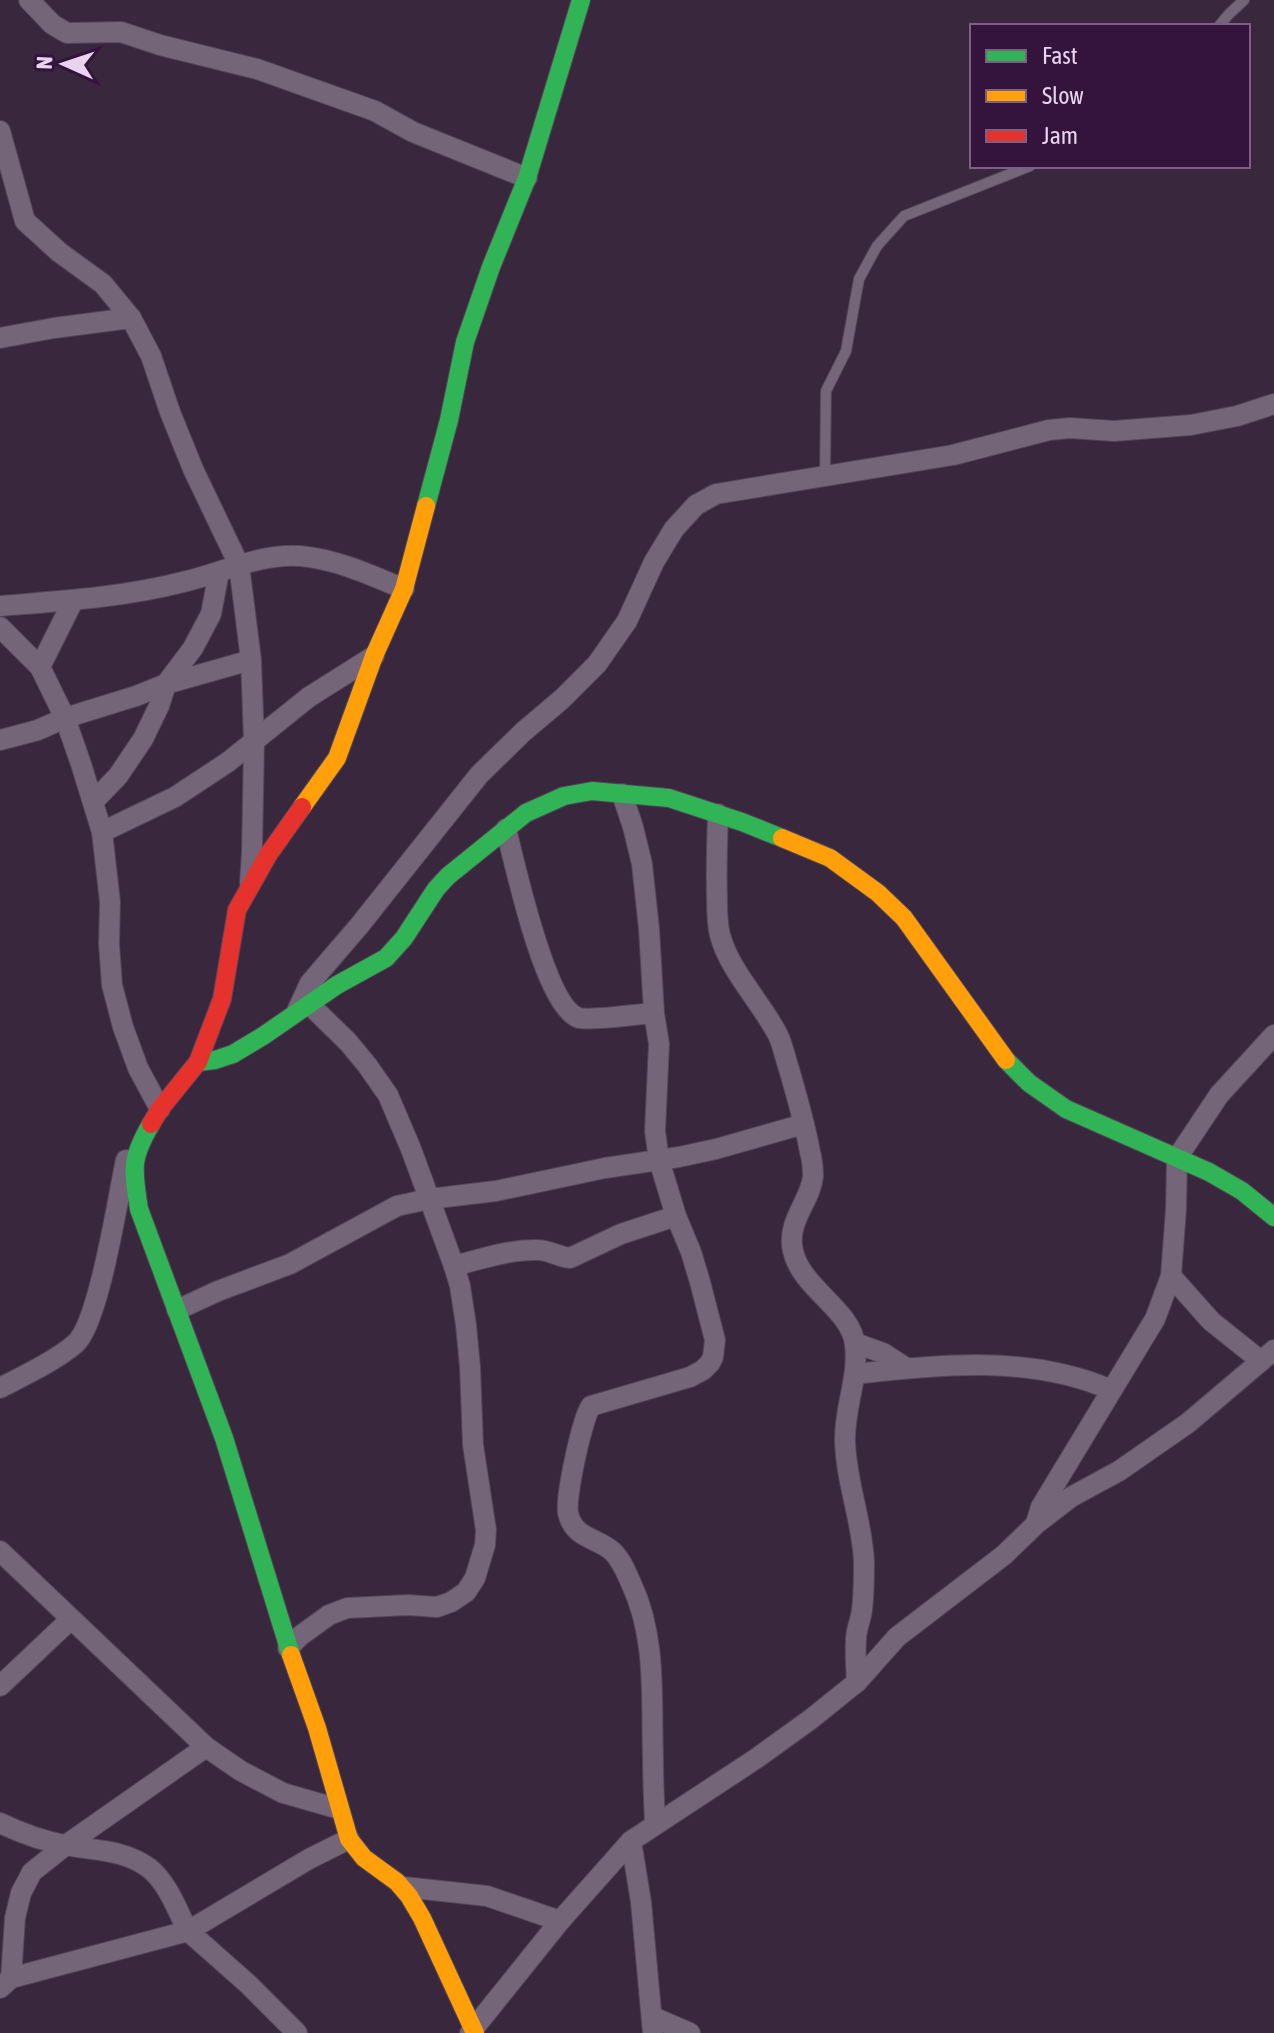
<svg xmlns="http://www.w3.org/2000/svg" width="1274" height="2033" font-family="'Asap Condensed',sans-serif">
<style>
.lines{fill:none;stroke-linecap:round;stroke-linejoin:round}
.lane-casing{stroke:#534457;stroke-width:12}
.street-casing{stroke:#534457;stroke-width:22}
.fast-casing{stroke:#534457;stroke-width:20}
.slow-casing{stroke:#534457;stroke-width:20}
.jam-casing{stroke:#534457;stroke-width:20}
.lane{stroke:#746678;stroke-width:10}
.street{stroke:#746678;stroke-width:20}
.fast{stroke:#30b455;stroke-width:18}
.slow{stroke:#ff9f0a;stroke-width:18}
.jam{stroke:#e5322d;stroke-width:18}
</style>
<rect width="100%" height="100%" fill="#38273d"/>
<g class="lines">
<g class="lane-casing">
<g id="lane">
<polyline points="1219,26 1229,14 1244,0"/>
<polyline points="825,476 826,391 846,351 859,279 877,246 904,216 1030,166"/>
</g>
</g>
<g class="street-casing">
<g id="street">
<polyline points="29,0 52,24 67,33 121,32 160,45 257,69 375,111 413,132 527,178"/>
<polyline points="0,131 25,221 59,252 103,284 131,318 151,356 170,412 193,469 239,565 251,660 254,741 252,852 250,883"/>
<polyline points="0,338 54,328 131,318"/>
<path d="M0 606C63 601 126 597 187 581 224 572 262 553 300 556 336 559 371 575 404 589"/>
<polyline points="0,627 40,667 65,718 81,764 102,832 110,902 109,944 112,985 123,1027 138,1068 160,1109"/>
<polyline points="40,667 73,601"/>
<polyline points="0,740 38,730 65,718 136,696 166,684 251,660"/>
<path d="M622 794 633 827 642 864 649 929 654 1013 659 1044 655 1131 659 1160 676 1216 691 1252 700 1282 715 1340 713 1357 710 1363 703 1370 690 1377 591 1406C582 1418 565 1499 568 1513 574 1539 596 1537 612 1551 621 1559 626 1572 631 1583 657 1638 651 1698 653 1757 653 1779 654 1802 655 1824"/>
<polyline points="93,802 118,776 143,739 159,706 166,684 193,648 211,614 219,572"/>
<path d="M718 814C717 842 716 870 717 899 717 910 717 924 720 935 729 970 761 1002 778 1035 783 1045 785 1058 789 1069 797 1097 805 1124 810 1152 812 1159 813 1168 813 1176 811 1201 786 1221 793 1251 801 1288 852 1310 855 1345 859 1378 844 1408 845 1441 846 1482 862 1520 864 1561 864 1577 864 1594 862 1610 861 1620 856 1629 856 1639 855 1654 856 1668 857 1682"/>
<path d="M506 829C515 864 545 1007 579 1018 593 1021 638 1014 654 1013"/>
<polyline points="102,832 175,797 228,762 309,697 374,656"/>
<polyline points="297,1011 310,983 359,926 479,775 523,732 562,699 597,664 627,621 654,562 674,529 696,505 716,494 953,455 1049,430 1070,428 1114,431 1191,425 1237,416 1274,404"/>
<path d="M454 1266C481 1259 511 1249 538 1250 549 1250 559 1257 570 1258L621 1234 676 1216"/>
<polyline points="1171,1276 1211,1321 1261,1361"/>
<polyline points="177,1310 218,1291 290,1264 397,1206 429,1199 496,1191 605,1168 679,1157 716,1149 804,1124"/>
<polyline points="855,1343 883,1353 906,1368"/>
<path d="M856 1374C940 1364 1032 1355 1111 1390"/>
<path d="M0 1388C23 1376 55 1361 75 1344 99 1324 118 1196 126 1160"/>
<polyline points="1037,1520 1041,1507 1155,1319 1171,1276 1176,1209 1177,1158 1219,1095 1274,1035"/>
<polyline points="0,1551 206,1747 241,1771 283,1793 339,1809"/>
<polyline points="288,1648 300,1636 329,1615 347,1608 408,1605 437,1607 451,1602 466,1592 475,1578 485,1545 486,1530 473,1445 470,1367 466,1325 460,1286 454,1266 411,1149 388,1095 367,1065 348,1042 309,1004"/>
<polyline points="0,1686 71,1619"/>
<path d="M0 1823C21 1833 42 1841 65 1845 95 1851 123 1849 149 1868 168 1883 177 1910 188 1931L309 1859 349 1839"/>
<polyline points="631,1841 641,1902 653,2033"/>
<polyline points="404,1887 487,1896 560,1921"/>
<polyline points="11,1978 15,1918 21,1893 32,1872 66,1845 206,1747"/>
<polyline points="0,1988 11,1978 188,1931 248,1984 297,2033"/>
<polyline points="653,2017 690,2033"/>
<polyline points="470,2033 560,1921 631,1841 757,1758 811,1719 857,1682 897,1637 1004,1555 1036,1524 1071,1497 1119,1471 1188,1423 1274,1350"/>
</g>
</g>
<g class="fast-casing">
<g id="fast">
<polyline points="426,506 449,420 465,342 491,267 527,178 581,0"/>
<polyline points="1006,1060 1029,1083 1066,1109 1209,1172 1242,1191 1274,1217"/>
<polyline points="198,1062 215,1060 233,1054 263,1036 337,985 386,958 404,938 436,889 448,876 526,813 564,796 592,791 669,798 742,822 782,838"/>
<path d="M151 1124C130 1160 133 1169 139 1209L224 1438 291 1655"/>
</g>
</g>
<g class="slow-casing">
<g id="slow">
<polyline points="302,807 337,758 374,656 404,589 426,506"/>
<polyline points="782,838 830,858 878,893 904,918 1006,1060"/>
<polyline points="291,1655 317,1728 349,1839 364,1858 397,1882 409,1896 422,1918 475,2033"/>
</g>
</g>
<g class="jam-casing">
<polyline id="jam" points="151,1124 160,1109 198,1062 222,999 237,910 268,855 302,807"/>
</g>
<use href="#lane" class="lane"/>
<use href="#street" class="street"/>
<use href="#fast" class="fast"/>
<use href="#slow" class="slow"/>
<use href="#jam" class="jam"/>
</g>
<rect x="970" y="24" width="280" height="144" fill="#34133d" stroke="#7c6084" stroke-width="2"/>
<rect x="986" y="50" width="40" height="12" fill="#30b455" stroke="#7c6084" stroke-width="2"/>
<text x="1042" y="64" font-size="24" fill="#e8d4ee">Fast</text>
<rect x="986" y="90" width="40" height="12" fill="#ff9f0a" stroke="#7c6084" stroke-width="2"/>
<text x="1042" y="104" font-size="24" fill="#e8d4ee">Slow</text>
<rect x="986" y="130" width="40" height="12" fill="#e5322d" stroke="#7c6084" stroke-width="2"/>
<text x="1042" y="144" font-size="24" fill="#e8d4ee">Jam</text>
<g transform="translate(64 64) rotate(273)" stroke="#34133d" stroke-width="6" paint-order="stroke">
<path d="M0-6L14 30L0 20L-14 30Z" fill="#e8d4ee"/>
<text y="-12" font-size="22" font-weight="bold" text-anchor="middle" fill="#e8d4ee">N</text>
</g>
</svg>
